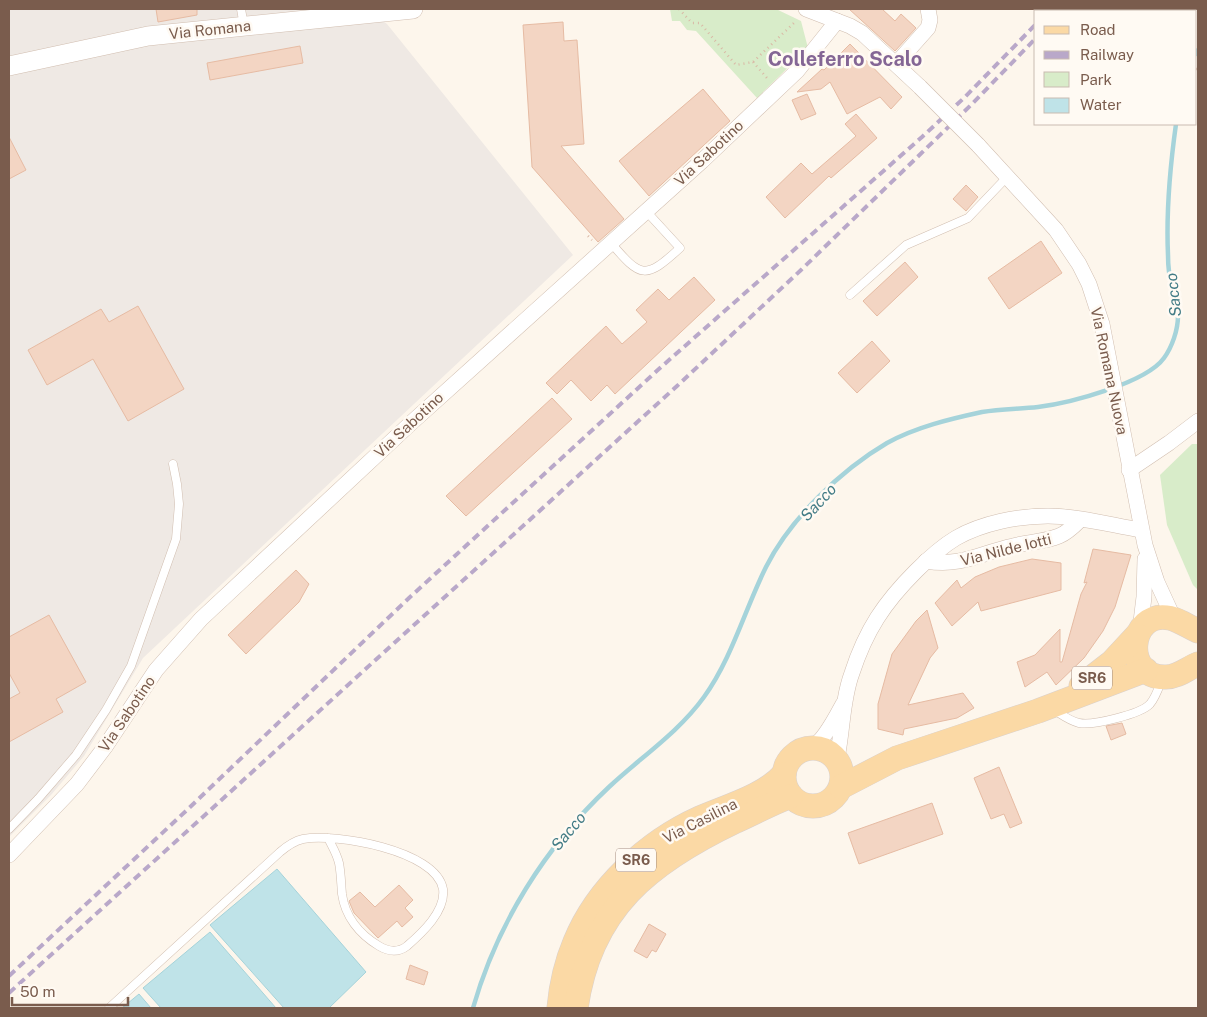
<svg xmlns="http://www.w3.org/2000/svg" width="1207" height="1017" font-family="'Public Sans',sans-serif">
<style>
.industrial{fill:#efe9e4}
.green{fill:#d8ecc9}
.water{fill:#bfe3e8;stroke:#a5d3da}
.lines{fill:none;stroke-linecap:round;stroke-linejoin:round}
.stream{stroke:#a5d3da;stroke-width:4.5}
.building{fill:#f3d5c3;stroke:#e6bba3}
.service-casing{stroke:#d1beb0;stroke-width:9}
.minor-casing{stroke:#d1beb0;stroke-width:16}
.tertiary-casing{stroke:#d1beb0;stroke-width:20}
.primary-casing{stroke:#dad1cd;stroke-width:25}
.path{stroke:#d9b8a5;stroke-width:2.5;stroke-dasharray:1 4;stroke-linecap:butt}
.service{stroke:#fff;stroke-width:8}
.minor{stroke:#fff;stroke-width:15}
.tertiary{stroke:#fff;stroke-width:19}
.primary{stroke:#fbd9a5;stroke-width:24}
.rail{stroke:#b9a8c9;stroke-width:4;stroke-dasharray:8 5;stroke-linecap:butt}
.minor-bridge-casing{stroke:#d1beb0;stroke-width:16;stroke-linecap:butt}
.minor-bridge{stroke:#fff;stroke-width:15}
.labels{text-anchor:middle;stroke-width:5;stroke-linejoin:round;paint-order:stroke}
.shield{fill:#fffaf3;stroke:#a28b7f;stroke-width:1}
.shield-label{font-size:14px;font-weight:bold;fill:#7a5c4d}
.street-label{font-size:15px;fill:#7a5c4d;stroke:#fffaf3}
.water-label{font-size:16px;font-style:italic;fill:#437c86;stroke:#fffaf3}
.district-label{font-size:20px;font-weight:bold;fill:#846695;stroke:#fffaf3}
</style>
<rect width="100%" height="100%" fill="#fdf6ec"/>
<polygon class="industrial" points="9,9 367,9 387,24 573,255 143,658 84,756 51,795 9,837"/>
<g class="green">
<polygon points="670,9 776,9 801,21 808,48 757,98 696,31 687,30 680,21 672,21"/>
<polygon points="1192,444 1198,444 1198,590 1193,585 1167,525 1160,475"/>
</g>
<g class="water">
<polygon points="277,869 366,972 329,1008 284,1008 210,925"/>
<polygon points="210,932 276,1008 161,1008 143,988"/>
<polygon points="139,994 151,1008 122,1008"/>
</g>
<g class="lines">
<g class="stream">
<polyline points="1196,54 1198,50"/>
<path d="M473 1008C497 924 545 847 609 787 641 757 678 733 704 697 732 658 745 609 766 567 790 519 841 470 887 443 916 427 950 419 982 412 1001 409 1019 409 1038 407 1070 403 1146 383 1164 358 1172 347 1178 330 1178 316 1178 306 1174 296 1172 286 1169 276 1168 265 1168 255 1166 211 1170 167 1176 124"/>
</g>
</g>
<g class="building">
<polygon points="156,9 197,9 197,15 158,22"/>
<polygon points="849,9 882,9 895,21 901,14 916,28 895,51"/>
<polygon points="563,22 564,41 577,40 584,144 561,146 624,219 598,242 532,167 523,25"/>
<polygon points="850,44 902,97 891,109 880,97 847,114 830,82 821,89 797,92 822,69 824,70"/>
<polygon points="300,46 303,63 210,80 207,63"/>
<polygon points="703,89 730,121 649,196 619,161"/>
<polygon points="807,94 816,114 801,120 792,100"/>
<polygon points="856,114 877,138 831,178 829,176 785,218 766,197 801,163 812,174 856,136 845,124"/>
<polygon points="9,137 26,170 9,179"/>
<polygon points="966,185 978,197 966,211 953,199"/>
<polygon points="1041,241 1062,273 1009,309 988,278"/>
<polygon points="905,262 918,277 877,316 863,301"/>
<polygon points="694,277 715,300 615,394 607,385 591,401 571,380 557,394 546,383 606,326 622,344 647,322 636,310 658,289 669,300"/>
<polygon points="138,306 184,389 128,421 93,359 47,385 28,350 101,309 109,322"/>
<polygon points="872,341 890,361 857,393 838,373"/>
<polygon points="552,398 572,419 466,516 446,496"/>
<polygon points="1093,549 1131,555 1115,607 1103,631 1084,658 1056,685 1047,672 1025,687 1017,662 1035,655 1060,629 1060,662 1062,662 1081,594 1087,582 1084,583"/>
<polygon points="1032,559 1061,563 1061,590 981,611 978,602 952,626 935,603 957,580 961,588 975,577 999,567"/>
<polygon points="296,570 309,584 299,602 246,654 228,635"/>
<polygon points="927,610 938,648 930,658 908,705 963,693 974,708 957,718 904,729 903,735 878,729 878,704 892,654 916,621"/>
<polygon points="49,615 86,682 56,699 63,712 9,742 9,699 20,693 9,673 9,637"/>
<polygon points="1122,723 1126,734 1111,740 1106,726"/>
<polygon points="999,767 1022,823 1010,828 1004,814 991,819 974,778"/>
<polygon points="932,803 943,834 859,864 848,833"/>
<polygon points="399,885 413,900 405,908 413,917 402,927 397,921 378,938 354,913 349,901 360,892 375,907"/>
<polygon points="649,924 666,934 656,952 652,950 647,958 634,951"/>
<polygon points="410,965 428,972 424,985 406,979"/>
</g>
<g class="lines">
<g class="service-casing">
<g id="service">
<polyline points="241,9 244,26"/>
<path d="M611 243C641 278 645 280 680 248L646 211"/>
<polyline points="850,295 906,245 968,218 1008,176"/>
<path d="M1054 710C1062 715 1070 721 1079 723 1092 726 1141 714 1150 704 1156 697 1159 687 1162 679"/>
<polyline points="9,829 38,799 76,755 106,710 131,666 176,539 179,504 177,484 173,464"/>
<path d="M109 1008 280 852C287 846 294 841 303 839 335 833 436 850 443 889 446 911 422 933 407 946 398 953 389 952 379 946 359 934 345 916 342 894 341 883 341 873 339 863 337 854 332 846 328 838"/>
</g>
</g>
<g class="minor-casing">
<g id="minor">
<polyline points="806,9 850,26 862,33 920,87"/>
<polyline points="896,64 928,28 930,20 928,9"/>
<polyline points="978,145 1056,230 1079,264 1089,284 1102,324 1145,545 1157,582 1174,619"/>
<polyline points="1129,470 1169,443 1198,421"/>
<path d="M926 561C962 567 980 553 1013 546 1028 542 1044 542 1059 536 1067 533 1074 526 1080 520"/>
<polyline points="1140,630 1144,597 1145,559"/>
<path d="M811 747C823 743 837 715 843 704"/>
<path d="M837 758C843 729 842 700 852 673 866 630 884 603 916 571 928 559 941 547 956 538 982 523 1018 516 1048 516 1078 516 1111 525 1141 530"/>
<polyline points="9,855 77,784 105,747 156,670 201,619 411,423 702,161 797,71 837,21"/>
</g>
</g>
<g class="tertiary-casing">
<polyline id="tertiary" points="9,66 148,36 413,9"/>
</g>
<g class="primary-casing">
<g id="primary">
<path d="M1198 631C1189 627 1179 620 1170 618 1128 609 1122 679 1166 677 1178 677 1188 668 1198 664"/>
<polyline points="1081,686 1112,662 1137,635"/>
<circle cx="813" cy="777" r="29"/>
<polyline points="841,787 897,758 1038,711 1146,670"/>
<path d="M559 1008C561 986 566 963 575 942 597 888 647 842 700 818 727 806 763 797 784 774"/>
<path d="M576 1008C590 908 650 862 736 821 754 813 772 803 791 796"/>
</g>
</g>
<g class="path">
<polyline points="679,9 692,23 700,23 736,65 753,62 796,21"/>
<polyline points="753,62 767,78"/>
<polyline points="1196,69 1198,69"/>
<polyline points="588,236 592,240"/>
</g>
<use href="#service" class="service"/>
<use href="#minor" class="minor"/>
<use href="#tertiary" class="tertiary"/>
<use href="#primary" class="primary"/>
<g class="rail">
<polyline points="1047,11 1050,9"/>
<polyline points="1060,11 1063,9"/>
<polyline points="9,976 188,809 409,598 660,368 922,137 965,97 1036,24"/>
<polyline points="9,993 677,386 801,270 972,104 1036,38"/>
</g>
<g class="minor-bridge-casing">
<polyline id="minor-bridge" points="920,87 978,145"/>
</g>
<use href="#minor-bridge" class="minor-bridge"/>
</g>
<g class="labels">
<g class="shield">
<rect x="1072" y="666.5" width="40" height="23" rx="4"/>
<rect x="616" y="848.5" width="40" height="23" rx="4"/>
</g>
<g class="shield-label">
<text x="1092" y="683">SR6</text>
<text x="636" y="865">SR6</text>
</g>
<g class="street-label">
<text transform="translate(210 30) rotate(-6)" y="5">Via Romana</text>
<text transform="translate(709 153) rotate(-43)" y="5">Via Sabotino</text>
<text transform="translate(1109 371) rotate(78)" y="5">Via Romana Nuova</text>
<text transform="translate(409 425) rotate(-43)" y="5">Via Sabotino</text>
<text transform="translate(1006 550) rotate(-14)" y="5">Via Nilde Iotti</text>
<text transform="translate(127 714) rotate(-56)" y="5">Via Sabotino</text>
<text transform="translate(700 821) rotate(-27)" y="5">Via Casilina</text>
</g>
<g class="water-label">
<text transform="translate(1173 295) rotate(-96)" y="6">Sacco</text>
<text transform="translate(818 502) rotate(-47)" y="6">Sacco</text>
<text transform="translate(568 831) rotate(-50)" y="6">Sacco</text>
</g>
<g class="district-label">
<text x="845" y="66">Colleferro Scalo</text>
</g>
</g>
<rect width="1207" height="1017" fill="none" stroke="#7a5c4d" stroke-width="20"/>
<rect x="1034" y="10" width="162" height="115" fill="#fffaf3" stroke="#cabbb1"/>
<rect x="1044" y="26" width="25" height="8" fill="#fbd9a5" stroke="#cabbb1"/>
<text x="1080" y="35" font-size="15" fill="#7a5c4d">Road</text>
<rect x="1044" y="51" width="25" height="8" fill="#b9a8c9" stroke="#cabbb1"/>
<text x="1080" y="60" font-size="15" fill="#7a5c4d">Railway</text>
<rect x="1044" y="72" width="25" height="15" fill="#d8ecc9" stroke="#cabbb1"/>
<text x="1080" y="85" font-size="15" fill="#7a5c4d">Park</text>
<rect x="1044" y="98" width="25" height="15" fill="#bfe3e8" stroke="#cabbb1"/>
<text x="1080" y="110" font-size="15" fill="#7a5c4d">Water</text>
<path d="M12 997v8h116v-8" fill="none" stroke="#7a5c4d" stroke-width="2.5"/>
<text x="20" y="997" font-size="15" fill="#7a5c4d" stroke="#fffaf3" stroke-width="4" paint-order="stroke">50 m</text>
</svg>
